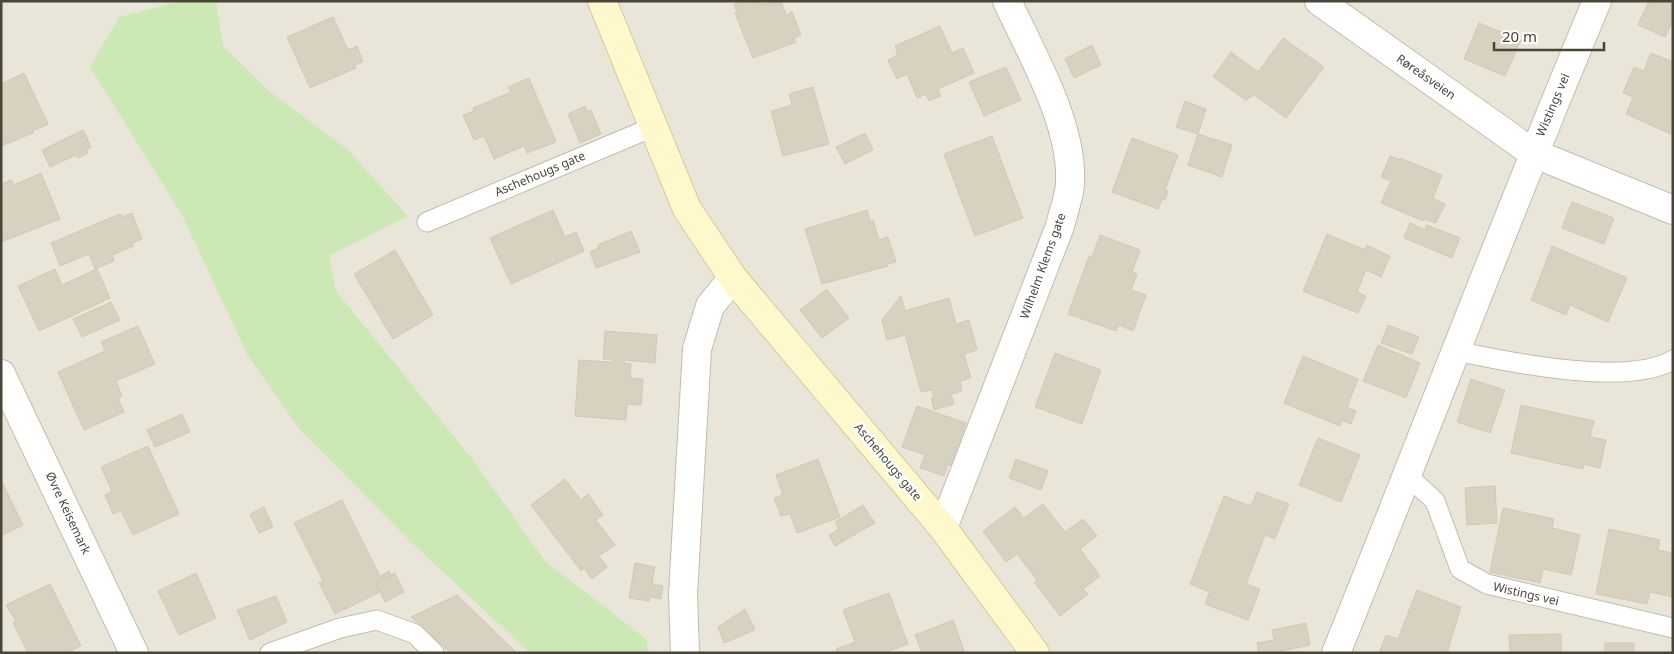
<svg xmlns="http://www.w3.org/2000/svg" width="1674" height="654" font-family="'Noto Sans',sans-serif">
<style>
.residential{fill:#e9e6d9}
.green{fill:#cbe8b5}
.building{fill:#d7d1c0;stroke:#d1c9b4}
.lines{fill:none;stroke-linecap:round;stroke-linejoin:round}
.service-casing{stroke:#c1bcad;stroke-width:21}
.minor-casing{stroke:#c1bcad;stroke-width:30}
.tertiary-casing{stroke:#c1bcad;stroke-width:30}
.secondary-casing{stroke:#d4cc9b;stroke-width:30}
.service{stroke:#fff;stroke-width:19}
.minor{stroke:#fff;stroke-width:28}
.tertiary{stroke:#fff;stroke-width:28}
.secondary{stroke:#fef8cc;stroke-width:28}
.labels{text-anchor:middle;stroke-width:5;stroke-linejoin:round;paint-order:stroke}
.street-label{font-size:12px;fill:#494539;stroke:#fff}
</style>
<rect width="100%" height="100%" fill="#f5f3eb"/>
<rect class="residential" x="1" y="1" width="1672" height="652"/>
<polygon class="green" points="181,1 216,1 223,46 270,92 347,149 408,216 329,256 336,291 473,460 545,561 646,639 649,653 530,653 413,544 300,430 248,356 182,215 90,67 119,17"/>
<g class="building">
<polygon points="741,1 758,1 759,4 781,1 786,15 792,12 801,35 794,38 796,42 753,58 735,13 737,12 734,4"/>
<polygon points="1649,1 1673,1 1673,21 1665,37 1638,25"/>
<polygon points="333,17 348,50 357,46 363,62 355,65 356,68 310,88 287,37"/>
<polygon points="1479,23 1521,40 1505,76 1464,59"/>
<polygon points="940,26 952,53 963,48 974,73 938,89 941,96 929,101 926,94 917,98 907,74 897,79 888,60 898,55 895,46"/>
<polygon points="1283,38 1324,67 1286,118 1254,95 1246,100 1213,77 1231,52 1258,72"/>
<polygon points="1092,45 1101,65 1074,78 1065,59"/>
<polygon points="1651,53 1673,62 1673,135 1626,114 1633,97 1623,93 1634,67 1644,71"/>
<polygon points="1006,67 1021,100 984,116 969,82"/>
<polygon points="24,73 48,124 32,131 33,133 1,146 1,84"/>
<polygon points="529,78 556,142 527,153 524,146 494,159 484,136 474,140 463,115 474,111 473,108 511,92 508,87"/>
<polygon points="813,87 829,144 783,156 771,111 792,105 789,94"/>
<polygon points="1185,101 1206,109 1198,134 1176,127"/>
<polygon points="585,106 588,112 591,110 601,134 580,143 568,114"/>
<polygon points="83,130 91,147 86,150 88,153 78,158 76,155 50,167 42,150"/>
<polygon points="865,133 873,150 845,164 836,147"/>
<polygon points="1198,134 1232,145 1222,177 1188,165"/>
<polygon points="992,136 1023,218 975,236 944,154"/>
<polygon points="1132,138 1178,155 1165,190 1168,191 1165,200 1162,199 1158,209 1112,192"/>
<polygon points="1390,156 1399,160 1400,158 1442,175 1433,198 1445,204 1436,223 1424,219 1423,221 1381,203 1391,181 1381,177"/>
<polygon points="41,173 60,219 1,242 1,184 11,180 14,185"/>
<polygon points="1572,202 1614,218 1604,244 1562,228"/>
<polygon points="553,210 565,237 576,232 584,251 511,284 490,238"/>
<polygon points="867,210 870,221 873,220 879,240 888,237 896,262 887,264 888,266 822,284 805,229"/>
<polygon points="132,213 142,239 132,243 134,246 112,255 114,261 95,269 89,254 60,266 51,243 120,214 122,217"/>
<polygon points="1410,223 1425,230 1427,225 1460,238 1452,258 1404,238"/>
<polygon points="631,231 640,252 596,268 590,252 599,248 598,245"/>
<polygon points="1327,234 1365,250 1367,245 1390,256 1381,277 1366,270 1357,292 1366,296 1358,313 1303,291"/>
<polygon points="1100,235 1140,250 1132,272 1137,274 1131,290 1146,295 1133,331 1119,325 1116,331 1068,314 1089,256 1092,257"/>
<polygon points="1552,246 1627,278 1608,322 1570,305 1566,315 1531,300"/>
<polygon points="395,250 433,315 393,339 354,274"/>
<polygon points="55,269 62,285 97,269 110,298 39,331 18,286"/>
<polygon points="827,289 849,318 822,338 800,310"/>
<polygon points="901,296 905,311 949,298 956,324 969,320 977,350 964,354 971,378 960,381 962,391 951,394 954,404 934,410 931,398 934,397 932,390 921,392 905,335 887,340 882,320"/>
<polygon points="111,302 120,320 82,337 73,319"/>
<polygon points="1388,325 1419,337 1412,354 1381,343"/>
<polygon points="138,326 155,364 116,381 122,396 118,398 124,412 84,430 58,372 105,351 101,342"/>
<polygon points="605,331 657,335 655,363 625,360 624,363 631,364 630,378 643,379 641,405 627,404 626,420 575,416 579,360 611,362 612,359 603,359"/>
<polygon points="1378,345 1420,363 1406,398 1363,381"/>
<polygon points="1055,353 1101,370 1082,424 1035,407"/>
<polygon points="1303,356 1358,379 1347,407 1356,411 1351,424 1342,420 1340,426 1284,403"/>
<polygon points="1471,379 1505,390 1490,433 1457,422"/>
<polygon points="1521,405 1594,421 1590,437 1606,440 1600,468 1584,464 1583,469 1511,453"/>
<polygon points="917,406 966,423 951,465 948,464 944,476 920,468 925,455 902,447"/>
<polygon points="182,414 190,432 155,447 147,430"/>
<polygon points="1318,438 1360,455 1341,502 1299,485"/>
<polygon points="148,446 179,514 133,535 121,511 113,514 105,495 112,491 101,467"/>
<polygon points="818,459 840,517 797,533 790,514 781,516 774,498 783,495 776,475"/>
<polygon points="1016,459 1048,471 1041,490 1009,478"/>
<polygon points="565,479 581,500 588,494 603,515 596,520 615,545 599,556 607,567 592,579 584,568 581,571 531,505"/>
<polygon points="1,480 23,525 1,536"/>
<polygon points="1495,486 1497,523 1467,525 1465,488"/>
<polygon points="1257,492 1289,504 1275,539 1265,535 1246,584 1260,589 1248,620 1205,604 1210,592 1190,584 1224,496 1251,506"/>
<polygon points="342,500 380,576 389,571 391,575 376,583 380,592 335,614 319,583 323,581 294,523"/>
<polygon points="1043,504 1065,532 1083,519 1097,536 1080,549 1100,576 1083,589 1088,594 1060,616 1034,582 1037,580 1017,554 1006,562 983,531 1015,507 1024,518"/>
<polygon points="863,505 875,523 835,546 829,535 839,529 835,522"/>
<polygon points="264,507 273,527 259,533 250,514"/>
<polygon points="1503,508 1554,519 1552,528 1580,535 1571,575 1543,569 1540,583 1490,572"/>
<polygon points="1609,529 1660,540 1658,550 1673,553 1673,597 1650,592 1647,604 1596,594"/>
<polygon points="635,563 655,567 652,584 663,586 661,599 650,597 650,601 629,598"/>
<polygon points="196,573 216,618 179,635 158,591"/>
<polygon points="395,573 404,592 385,602 376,583"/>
<polygon points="50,584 81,646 66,653 28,653 13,622 16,621 6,605"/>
<polygon points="1417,590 1461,607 1447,653 1379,653 1386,635 1398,639"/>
<polygon points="889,593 908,644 884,653 837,653 836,649 855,642 843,610"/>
<polygon points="457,595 517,653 451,653 411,617"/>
<polygon points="276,596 287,622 250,640 237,610"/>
<polygon points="745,609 755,630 724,643 718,627"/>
<polygon points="953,620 965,653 922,653 915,635"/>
<polygon points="1306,623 1310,645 1281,651 1282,653 1259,653 1257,643 1274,640 1272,630"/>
<polygon points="1561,634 1561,653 1510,653 1509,635"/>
<rect x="1605" y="643" width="29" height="10"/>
</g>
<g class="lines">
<g class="service-casing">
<g id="service">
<polyline points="427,222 653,127"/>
<path d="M1456 351C1508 362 1627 387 1673 360"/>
<polyline points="1408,476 1435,501 1460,569 1487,584 1673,628"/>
<polyline points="270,653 340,628 377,620 415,634 434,653"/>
</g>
</g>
<g class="minor-casing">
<g id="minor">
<polyline points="1319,1 1533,153 1673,210"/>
<path d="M943 528 1060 226C1063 212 1070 196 1070 182 1073 124 1031 53 1007 1"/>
<polyline points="685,653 683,594 697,349 710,306 733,278"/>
<path d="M1336 653C1424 436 1506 217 1597 1"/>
</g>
</g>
<g class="tertiary-casing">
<polyline id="tertiary" points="1,374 134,653"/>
</g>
<g class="secondary-casing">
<polyline id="secondary" points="602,1 687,209 733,278 943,528 1035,653"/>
</g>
<use href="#service" class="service"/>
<use href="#minor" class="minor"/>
<use href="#tertiary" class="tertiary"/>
<use href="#secondary" class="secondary"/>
</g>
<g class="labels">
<g class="street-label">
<text transform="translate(1426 77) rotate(35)" y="4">Røreåsveien</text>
<text transform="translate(1553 105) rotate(-67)" y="4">Wistings vei</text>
<text transform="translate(540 174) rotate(-23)" y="4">Aschehougs gate</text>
<text transform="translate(1043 266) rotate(-70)" y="4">Wilhelm Klems gate</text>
<text transform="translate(888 462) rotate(50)" y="4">Aschehougs gate</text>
<text transform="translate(68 513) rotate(65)" y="4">Øvre Keisemark</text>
<text transform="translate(1526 594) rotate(13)" y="4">Wistings vei</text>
</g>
</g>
<rect width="1674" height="654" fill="none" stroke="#494539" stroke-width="5"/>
<path d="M1494 42v8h110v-8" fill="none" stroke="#494539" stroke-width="2.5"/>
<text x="1502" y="42" font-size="15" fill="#494539" stroke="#ffffff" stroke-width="4" paint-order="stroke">20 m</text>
</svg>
